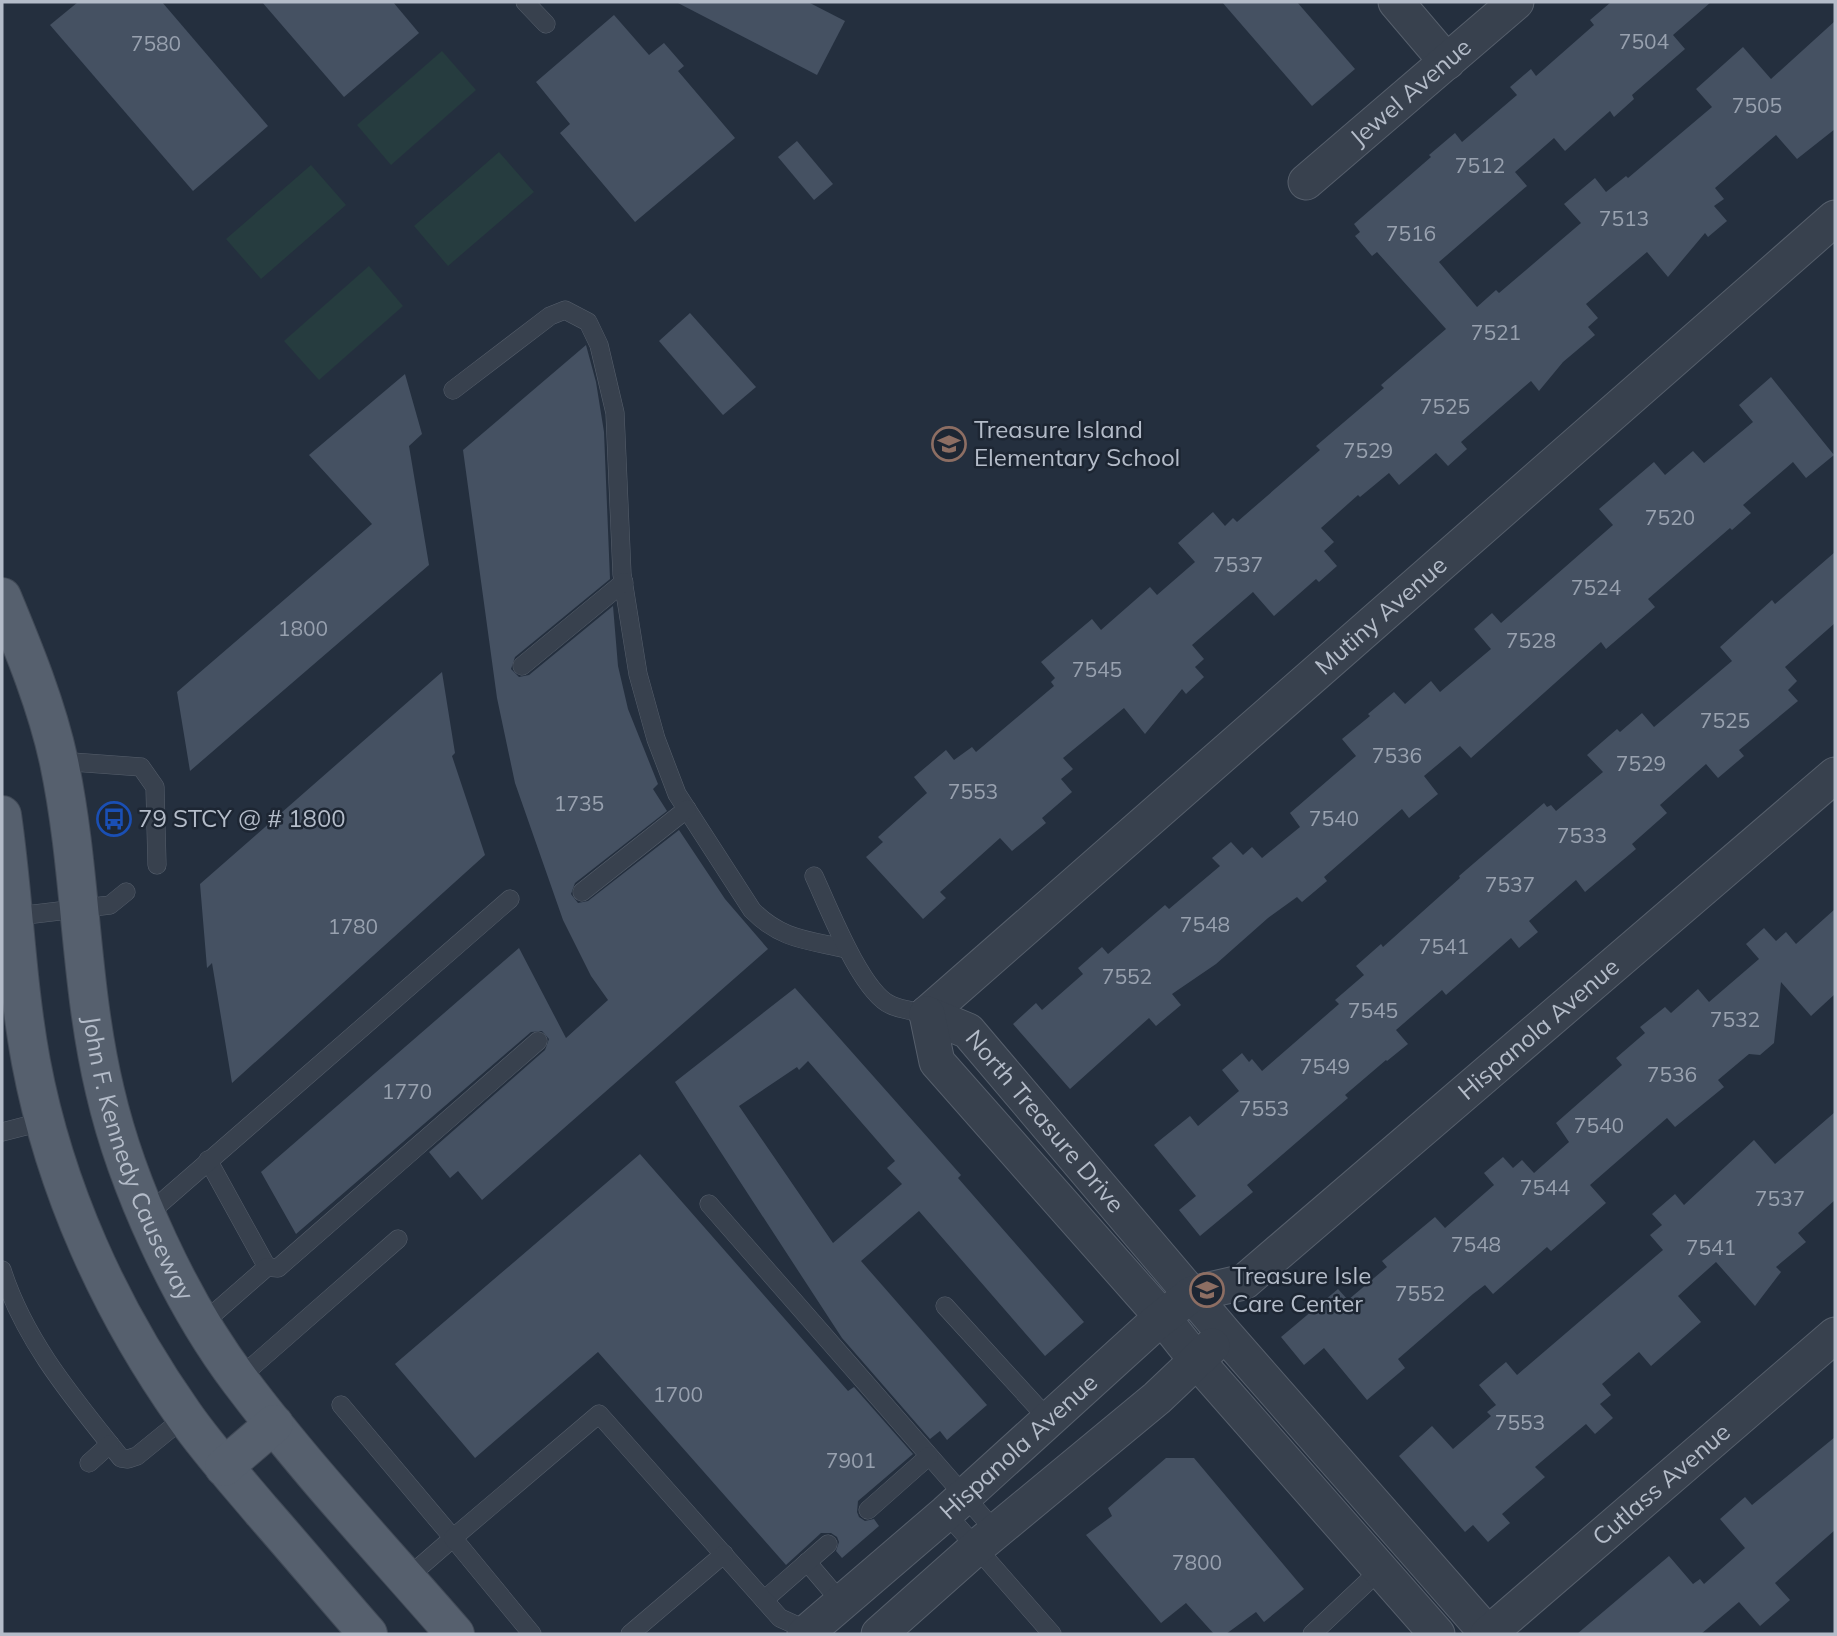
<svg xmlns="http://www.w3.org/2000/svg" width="1837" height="1636" font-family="Mulish,sans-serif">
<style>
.green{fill:#263c3f}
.building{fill:#455162;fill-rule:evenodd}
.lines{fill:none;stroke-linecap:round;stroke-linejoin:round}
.service-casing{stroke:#565f6c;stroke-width:19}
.minor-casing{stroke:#565f6c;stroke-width:37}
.primary-casing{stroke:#414a57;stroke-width:40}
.service{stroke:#38414e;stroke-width:18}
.minor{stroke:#38414e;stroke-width:35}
.primary{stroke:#56606e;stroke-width:38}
.labels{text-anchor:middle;stroke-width:5;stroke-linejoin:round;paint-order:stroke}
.number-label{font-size:21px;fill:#98a1af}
.street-label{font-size:24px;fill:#b4bcc9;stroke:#1d2633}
.poi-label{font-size:24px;fill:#b4bcc9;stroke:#1d2633;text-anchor:start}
</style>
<rect width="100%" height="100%" fill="#242f3e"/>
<g class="green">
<polygon points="442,51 476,90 391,165 357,125"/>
<polygon points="499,152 534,192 448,266 414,226"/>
<polygon points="311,165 346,205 261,279 226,239"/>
<polygon points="369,266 403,306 319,380 284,341"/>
</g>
<g class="building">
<polygon points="78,2 162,2 268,126 193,191 50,25"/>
<polygon points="262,2 393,2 419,33 344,97"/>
<polygon points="676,2 808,2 845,21 817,75"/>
<polygon points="1222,2 1297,2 1355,69 1312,106"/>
<polygon points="1611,2 1711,2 1673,35 1685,49 1632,95 1634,99 1614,117 1610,111 1565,151 1554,138 1515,172 1527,186 1439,262 1477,307 1496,290 1499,293 1581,223 1564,204 1595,178 1606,192 1626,176 1628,178 1712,107 1696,89 1743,47 1771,79 1835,21 1835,129 1797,159 1776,135 1715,188 1724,199 1714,206 1727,221 1708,237 1705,233 1668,277 1647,252 1586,304 1598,318 1588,327 1595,335 1563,362 1539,391 1531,381 1461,442 1467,449 1448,466 1436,453 1399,485 1389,473 1360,497 1358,495 1321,528 1334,542 1324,551 1337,566 1319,582 1316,579 1274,616 1253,592 1192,645 1204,659 1195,667 1204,677 1186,694 1182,689 1145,734 1124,708 1063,758 1073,769 1061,779 1072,792 1042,818 1046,823 1012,851 1000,838 940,892 946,898 923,919 866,857 883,842 878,837 927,793 914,777 946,750 954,760 972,747 976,752 1054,686 1051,682 1055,678 1041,662 1092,619 1101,630 1150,587 1157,595 1195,562 1178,543 1213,512 1225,526 1233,518 1237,522 1320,450 1316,446 1384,388 1381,385 1446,329 1377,252 1372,256 1355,236 1360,232 1354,224 1431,157 1429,155 1455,133 1462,142 1517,95 1510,87 1531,69 1536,76 1594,25 1590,20"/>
<polygon points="614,15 649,55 664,43 684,66 678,71 735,138 635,222 560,133 570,124 536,82"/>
<polygon points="797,141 833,184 814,200 778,157"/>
<polygon points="690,313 756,387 723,415 659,341"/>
<polygon points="586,345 596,382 604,432 610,579 515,657 511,669 519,677 529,675 613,606 618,666 628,709 658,784 653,789 667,811 575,883 571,894 578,903 588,901 679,830 725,899 768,949 482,1200 458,1171 450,1178 429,1152 545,1050 549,1039 542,1031 531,1032 296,1234 261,1172 519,948 566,1038 608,1000 591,976 563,920 515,783 497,698 463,450"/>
<polygon points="405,374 422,434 409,446 429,565 190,771 177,692 372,524 309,455"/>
<polygon points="1771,377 1834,455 1806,478 1793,462 1743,505 1751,513 1732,530 1730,528 1648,599 1655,607 1606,649 1601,642 1471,758 1460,746 1424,776 1438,794 1409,818 1402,809 1324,877 1327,881 1302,902 1297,897 1268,918 1216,964 1172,994 1181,1005 1156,1026 1149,1018 1070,1089 1013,1024 1036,1003 1042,1010 1083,974 1078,968 1102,947 1108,954 1165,905 1169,909 1220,866 1212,858 1231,842 1243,855 1252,847 1262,858 1300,827 1290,813 1356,756 1342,739 1370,716 1368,714 1394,692 1405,704 1431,681 1440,692 1491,649 1474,629 1492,613 1501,623 1613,525 1599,509 1654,462 1665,475 1693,451 1704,463 1753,422 1739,405"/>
<polygon points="1835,552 1835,623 1785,667 1797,681 1788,690 1798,701 1739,750 1744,756 1718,778 1706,764 1660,805 1667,813 1632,844 1636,849 1585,892 1576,880 1529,921 1538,932 1519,948 1511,938 1446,995 1442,990 1396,1030 1408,1044 1387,1061 1386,1060 1345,1095 1348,1098 1247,1185 1253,1192 1200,1236 1179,1210 1196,1196 1154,1145 1190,1116 1198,1126 1239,1091 1222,1070 1242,1053 1249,1062 1252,1059 1262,1071 1339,1004 1335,1000 1364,975 1356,966 1381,944 1383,947 1460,878 1459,876 1544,803 1547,807 1551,805 1556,811 1603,772 1587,755 1617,729 1620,732 1642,713 1654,727 1732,661 1720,647 1772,600 1775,604"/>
<polygon points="442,672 455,753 452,756 485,855 232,1083 212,963 207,968 200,884"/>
<polygon points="1835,909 1835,994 1811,1016 1781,982 1774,1043 1760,1055 1749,1054 1718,1080 1724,1087 1675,1127 1667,1118 1590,1185 1606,1203 1551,1251 1547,1247 1493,1294 1485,1285 1473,1294 1398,1359 1405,1368 1367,1400 1324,1348 1304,1365 1281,1337 1338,1289 1348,1300 1387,1267 1382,1261 1435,1217 1445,1228 1494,1185 1484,1173 1503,1157 1513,1168 1522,1160 1534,1173 1569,1142 1556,1123 1622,1065 1616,1058 1645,1033 1640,1027 1665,1007 1671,1013 1698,989 1709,1002 1759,959 1746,944 1764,928 1776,941 1786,932 1796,944"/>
<path d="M795 988 961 1175 958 1178 1084 1322 1045 1356 919 1211 861 1261 987 1405 947 1440 940 1431 930 1439 842 1338 675 1082ZM808 1061 895 1161 887 1168 902 1184 833 1243 739 1106 797 1067 799 1070Z"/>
<polygon points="1835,1112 1835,1200 1798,1233 1806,1242 1776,1267 1781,1272 1755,1306 1716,1262 1678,1296 1701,1322 1651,1366 1639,1352 1602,1384 1611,1395 1600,1404 1613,1418 1595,1434 1586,1424 1535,1467 1545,1477 1502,1514 1510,1523 1488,1542 1473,1525 1465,1532 1399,1456 1432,1426 1453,1449 1491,1416 1487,1412 1496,1405 1479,1385 1506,1362 1517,1375 1663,1250 1650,1235 1662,1225 1652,1214 1675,1194 1684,1205 1754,1140 1775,1164"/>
<polygon points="640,1154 848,1391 854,1387 913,1454 858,1501 857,1512 859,1517 865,1521 874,1519 879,1526 842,1558 836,1551 839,1542 837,1537 831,1533 821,1533 786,1565 598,1352 475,1458 395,1364"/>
<polygon points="1835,1437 1835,1530 1775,1583 1790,1600 1760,1626 1739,1602 1701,1634 1577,1634 1669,1556 1693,1584 1700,1579 1704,1584 1745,1548 1720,1519 1745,1497 1752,1505"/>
<polygon points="1166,1458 1194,1458 1304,1589 1264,1622 1256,1612 1226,1634 1214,1634 1186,1603 1161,1623 1086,1535 1112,1516 1108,1508"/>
</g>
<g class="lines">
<g class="service-casing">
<g id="service">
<polyline points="525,2 546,24"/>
<path d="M453 390 550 316 565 310 588 322 599 345 615 413 622 574 638 674 656 739 677 794 752 910C781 940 809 940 847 949"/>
<polyline points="522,666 624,582"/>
<polyline points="59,761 141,767 155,787 157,865"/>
<path d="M814 876C828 906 861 992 891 1005 901 1010 916 1011 927 1014"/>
<polyline points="582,892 687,809"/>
<polyline points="9,917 110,905 126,892"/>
<polyline points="2,1132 45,1121"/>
<polyline points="208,1160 267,1267"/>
<polyline points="709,1204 996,1532"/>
<polyline points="147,1215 510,899"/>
<path d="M2 1270C25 1342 74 1399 121 1458L128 1459 137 1456 185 1417"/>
<polyline points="945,1306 1049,1420"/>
<polyline points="203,1323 267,1267 278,1268 538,1041"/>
<polyline points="238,1379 398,1239"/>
<polyline points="341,1405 453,1538 407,1578"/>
<polyline points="89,1463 110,1444"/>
<polyline points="868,1510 929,1456"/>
<polyline points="946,1513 1052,1634"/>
<polyline points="807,1562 842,1603"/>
<polyline points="764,1600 828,1544"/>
<polyline points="532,1634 453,1538 599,1414 780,1618 809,1631"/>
<polyline points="630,1634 724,1554"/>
<polyline points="1312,1634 1380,1570"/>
</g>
</g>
<g class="minor-casing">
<g id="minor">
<polyline points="1396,2 1447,62"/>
<path id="s1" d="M1306 182 1516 2"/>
<path id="s2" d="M927 1014 1835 218"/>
<path id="s3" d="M927 1014 968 1031 1224 1333 1488 1634"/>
<polyline points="927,1014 937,1062 1163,1318 1197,1361 1437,1634"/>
<path id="s4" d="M805 1634 946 1513 1153 1325 1192 1294 1244 1282 1835 775"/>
<polyline points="879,1634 977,1547 1157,1398 1212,1346"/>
<path id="s5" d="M1488 1634 1835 1335"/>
</g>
</g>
<g class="primary-casing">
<g id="primary">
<path id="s6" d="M2 597C24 650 47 706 59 762 82 871 79 983 105 1091 127 1186 181 1303 240 1381 306 1469 383 1551 455 1634"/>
<path d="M2 815C14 897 16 981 31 1062 55 1189 110 1310 184 1415 207 1448 235 1479 261 1510 297 1551 332 1593 368 1634"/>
<polyline points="224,1467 274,1424"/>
</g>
</g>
<use href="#service" class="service"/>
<use href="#minor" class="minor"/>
<use href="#primary" class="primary"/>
</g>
<defs>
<g id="school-ring" transform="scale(1.75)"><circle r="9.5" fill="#1d2633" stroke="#8d6e63" stroke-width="1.5"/><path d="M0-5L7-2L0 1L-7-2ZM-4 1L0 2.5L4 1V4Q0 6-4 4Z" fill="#8d6e63"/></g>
<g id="bus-ring" transform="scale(1.75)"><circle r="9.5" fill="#1d2633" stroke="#1a4fb4" stroke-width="1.5"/><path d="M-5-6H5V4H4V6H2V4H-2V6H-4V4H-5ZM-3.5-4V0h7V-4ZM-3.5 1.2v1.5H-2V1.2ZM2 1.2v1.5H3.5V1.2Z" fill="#1a4fb4"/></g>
</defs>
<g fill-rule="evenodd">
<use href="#school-ring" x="949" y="444"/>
<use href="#bus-ring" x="114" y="819"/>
<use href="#school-ring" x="1207" y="1290"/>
</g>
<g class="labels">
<g class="number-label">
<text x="1644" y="49">7504</text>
<text x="156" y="51">7580</text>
<text x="1757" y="113">7505</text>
<text x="1480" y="173">7512</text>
<text x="1624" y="226">7513</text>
<text x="1411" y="241">7516</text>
<text x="1496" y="340">7521</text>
<text x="1445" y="414">7525</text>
<text x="1368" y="458">7529</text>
<text x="1670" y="525">7520</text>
<text x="1238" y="572">7537</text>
<text x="1596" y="595">7524</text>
<text x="303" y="636">1800</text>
<text x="1531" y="648">7528</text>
<text x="1097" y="677">7545</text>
<text x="1725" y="728">7525</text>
<text x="1397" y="763">7536</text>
<text x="1641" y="771">7529</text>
<text x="973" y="799">7553</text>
<text x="579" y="811">1735</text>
<text x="1334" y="826">7540</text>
<text x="1582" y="843">7533</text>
<text x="1510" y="892">7537</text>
<text x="1205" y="932">7548</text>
<text x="353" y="934">1780</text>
<text x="1444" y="954">7541</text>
<text x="1127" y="984">7552</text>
<text x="1373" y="1018">7545</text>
<text x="1735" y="1027">7532</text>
<text x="1325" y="1074">7549</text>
<text x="1672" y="1082">7536</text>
<text x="407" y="1099">1770</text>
<text x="1264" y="1116">7553</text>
<text x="1599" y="1133">7540</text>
<text x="1545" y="1195">7544</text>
<text x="1780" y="1206">7537</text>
<text x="1476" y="1252">7548</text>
<text x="1711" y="1255">7541</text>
<text x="1420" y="1301">7552</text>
<text x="678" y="1402">1700</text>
<text x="1520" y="1430">7553</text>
<text x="851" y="1468">7901</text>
<text x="1197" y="1570">7800</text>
</g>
<g class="street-label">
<text dy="8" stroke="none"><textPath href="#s1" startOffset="138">Jewel Avenue</textPath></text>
<text dy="8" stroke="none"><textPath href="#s2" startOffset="604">Mutiny Avenue</textPath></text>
<text dy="8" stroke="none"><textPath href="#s4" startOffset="957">Hispanola Avenue</textPath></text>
<text dy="8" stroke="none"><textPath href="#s3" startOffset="163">North Treasure Drive</textPath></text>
<text dy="8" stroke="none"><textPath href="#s6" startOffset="581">John F. Kennedy Causeway</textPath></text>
<text dy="8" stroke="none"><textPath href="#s4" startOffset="284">Hispanola Avenue</textPath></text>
<text dy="8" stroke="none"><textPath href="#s5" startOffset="229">Cutlass Avenue</textPath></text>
</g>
<g class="poi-label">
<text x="974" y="438">Treasure Island<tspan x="974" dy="28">Elementary School</tspan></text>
<text x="138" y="827">79 STCY @ # 1800</text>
<text x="1232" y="1284">Treasure Isle<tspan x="1232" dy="28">Care Center</tspan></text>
</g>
</g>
<rect width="1837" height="1636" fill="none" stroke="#b4bcc9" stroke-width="7"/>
</svg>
